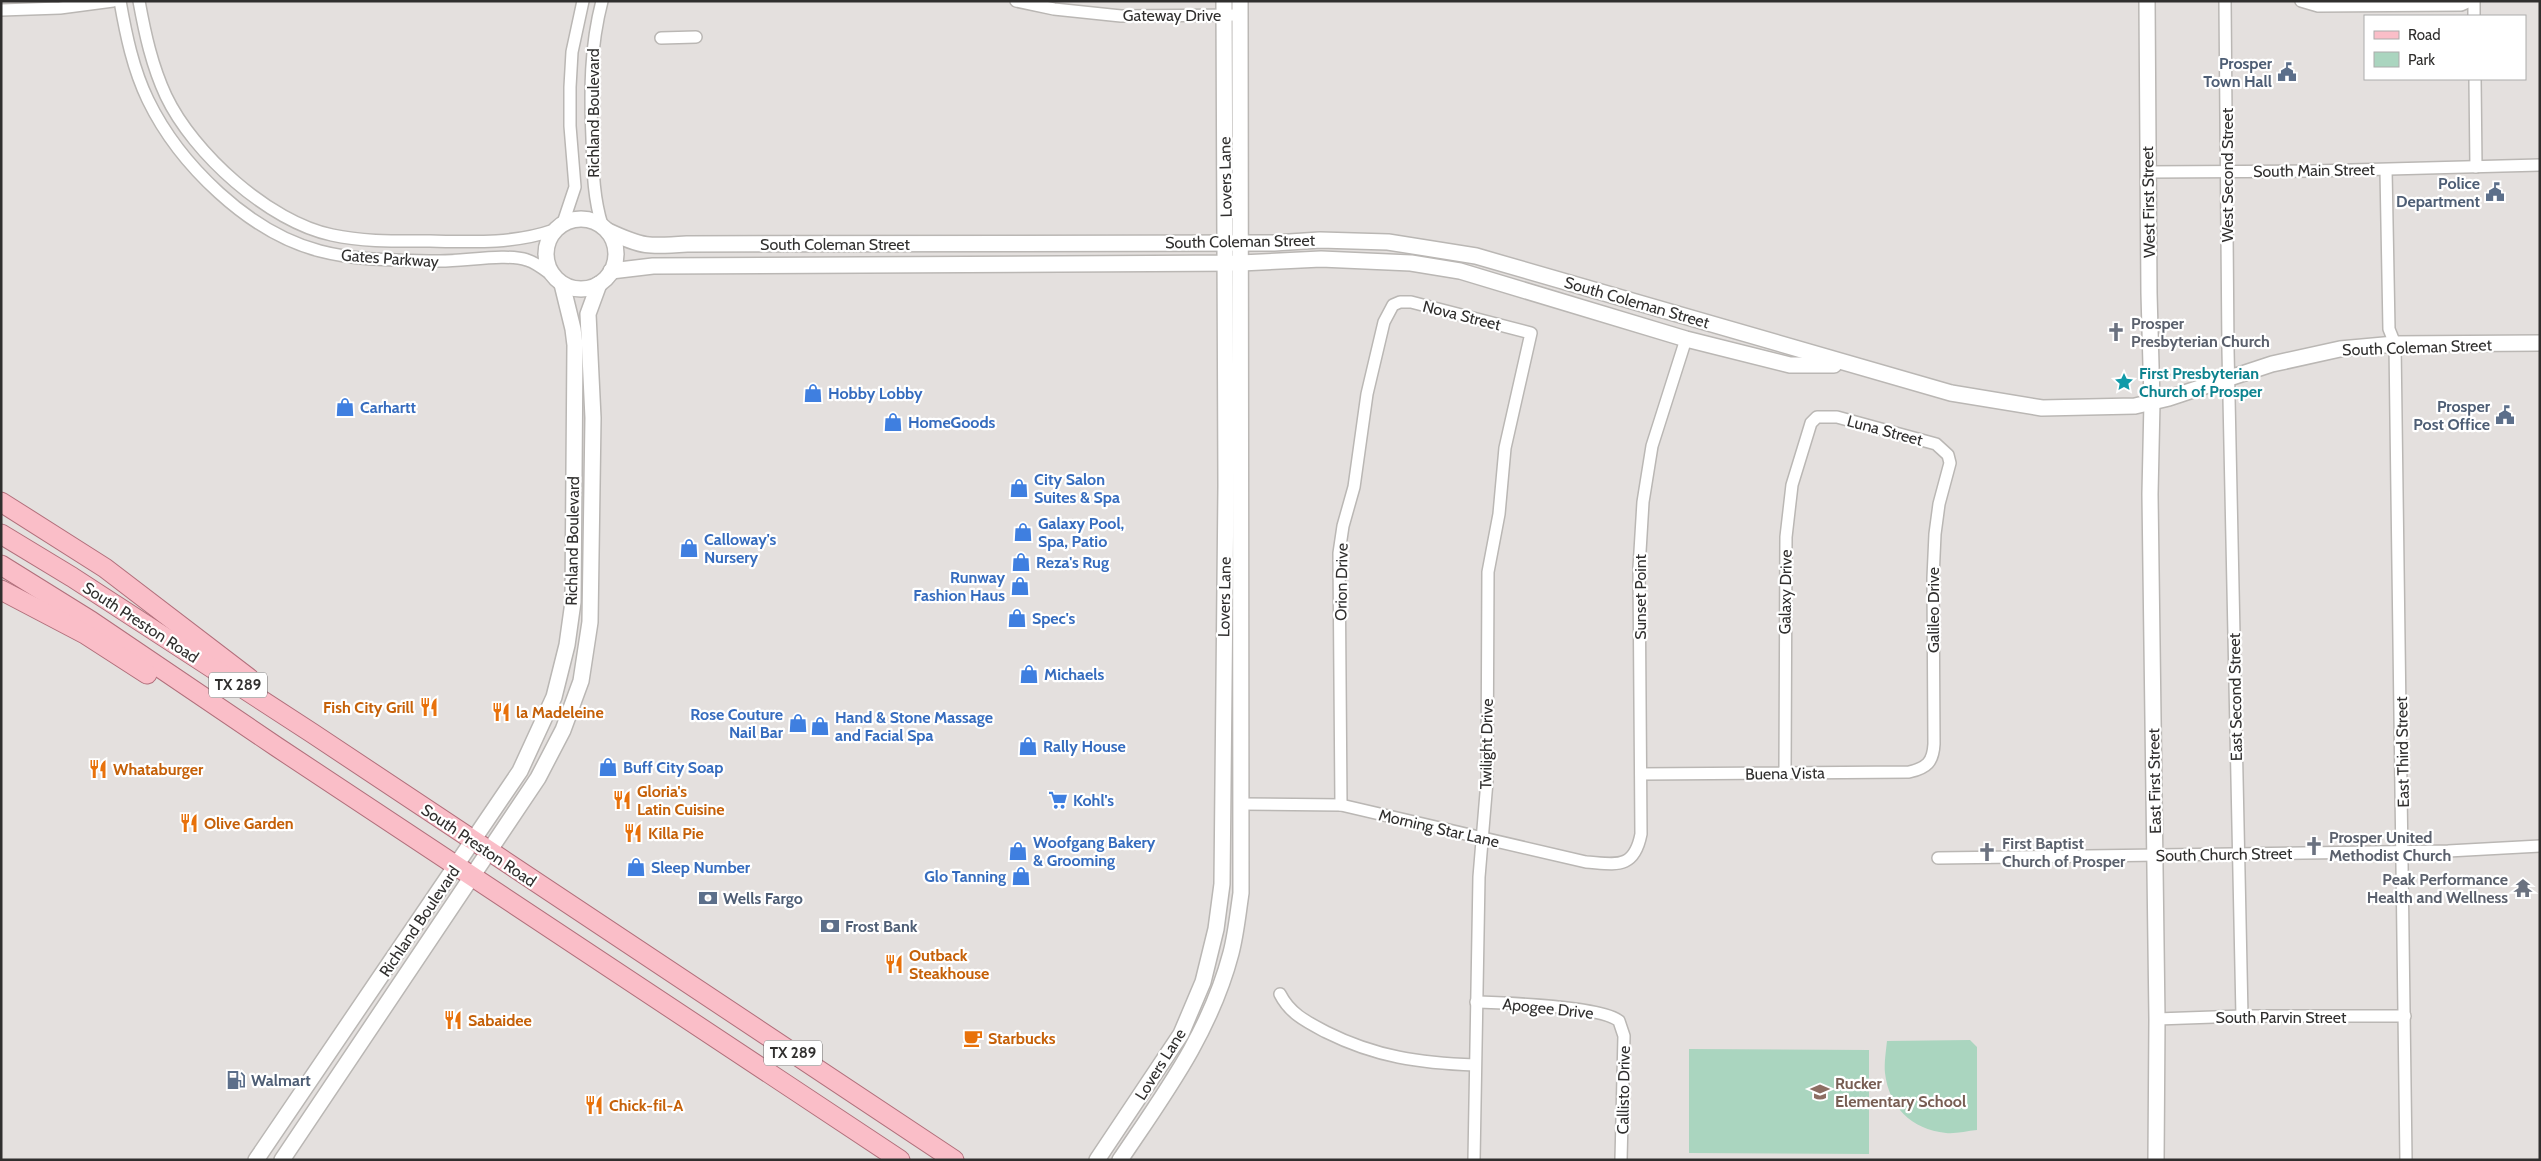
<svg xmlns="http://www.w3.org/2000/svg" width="2541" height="1161" font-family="Cabin,sans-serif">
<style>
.green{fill:#aad5bf}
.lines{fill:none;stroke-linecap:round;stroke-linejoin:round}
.minor-casing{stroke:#bab7b4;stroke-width:14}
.tertiary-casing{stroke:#bab7b4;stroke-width:18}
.primary-casing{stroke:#b16f7b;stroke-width:21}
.minor{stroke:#fff;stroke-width:11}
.tertiary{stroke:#fff;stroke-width:15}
.primary{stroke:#fabec8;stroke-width:19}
.labels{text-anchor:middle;stroke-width:4.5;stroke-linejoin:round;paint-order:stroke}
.shield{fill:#fff;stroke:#6e6d6d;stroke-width:1}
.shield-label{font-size:15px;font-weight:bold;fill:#302f2e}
.street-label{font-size:16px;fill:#302f2e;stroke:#fff}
.service-label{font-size:16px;font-weight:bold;fill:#4e5e75;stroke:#fff;text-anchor:end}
.worship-label{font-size:16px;font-weight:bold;fill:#5b616d;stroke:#fff;text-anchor:start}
.culture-label{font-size:16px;font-weight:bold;fill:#0d838f;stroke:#fff;text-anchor:start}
.shop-label{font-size:16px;font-weight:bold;fill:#366cbe;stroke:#fff;text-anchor:start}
.food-label{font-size:16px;font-weight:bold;fill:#c56008;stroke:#fff;text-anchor:start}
.education-label{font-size:16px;font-weight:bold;fill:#785e54;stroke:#fff;text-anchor:start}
</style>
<rect width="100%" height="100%" fill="#e4e0de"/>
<g class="green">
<path d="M1970 1040 1977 1047V1130C1967 1131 1955 1134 1946 1133 1911 1129 1889 1107 1885 1073 1884 1063 1886 1051 1887 1041Z"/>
<polygon points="1689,1049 1869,1050 1869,1154 1689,1153"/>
</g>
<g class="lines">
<g class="minor-casing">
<g id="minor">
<path d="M120 1C126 35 133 69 148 100 179 164 249 233 320 251 358 261 397 260 437 261 461 262 506 253 527 260 537 263 545 270 553 276"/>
<path d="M139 1C145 34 152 66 166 96 193 153 269 222 332 235 364 242 398 241 430 241 472 242 514 244 554 230"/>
<polyline points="1016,1 1054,9 1121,16 1239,15"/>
<polyline points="2225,1 2228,350 2242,1016"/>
<polyline points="2301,1 2318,6 2461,5 2470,1"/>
<polyline points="2474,1 2474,16"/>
<polyline points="1,10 60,8 113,1"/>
<polyline points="661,38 696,37"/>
<polyline points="2475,79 2476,167"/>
<polyline points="2386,170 2389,329 2395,344 2406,1160"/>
<polyline points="2147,172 2313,171 2540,165"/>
<polyline points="563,223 575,187 570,126 570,87 572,52 583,1"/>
<path d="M602 225C593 196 593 168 592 138 590 91 590 47 602 1"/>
<path d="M1641 774 1909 772C1927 768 1933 762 1934 744L1933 578 1935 534 1939 504 1950 463 1948 455 1936 444 1837 417H1817L1811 423 1792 485 1786 537 1785 773"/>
<path d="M1242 804 1341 805 1586 862C1616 864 1634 870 1641 834L1639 568 1643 502 1652 446 1686 339"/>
<polyline points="1341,805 1339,553 1343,526 1354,487 1367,394 1384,322 1393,305 1400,302 1411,302 1531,333 1505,448 1499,514 1488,572 1487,781 1479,877 1474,1160"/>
<polyline points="1938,858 2448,851 2540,846"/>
<path d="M1280 994C1290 1014 1307 1022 1326 1032 1376 1057 1420 1063 1475 1065"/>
<path d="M1476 1002C1504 1003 1601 1006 1619 1021L1624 1036 1621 1160"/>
<polyline points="2157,1019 2242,1016 2405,1016"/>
</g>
</g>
<g class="tertiary-casing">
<g id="tertiary">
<polyline points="2147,1 2149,293 2152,402 2150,494 2157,1019 2156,1160"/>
<circle cx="581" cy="254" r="35"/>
<path d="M608 231C642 247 649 247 687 244L1274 243 1320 240 1388 242 1476 256 1951 393 2042 408 2135 406 2169 398 2272 364 2340 349 2395 344 2540 343"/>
<polyline points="611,271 653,266 1241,263 1321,259 1411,263 1460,271 1686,339 1790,365 1834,365"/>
<polyline points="256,1160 520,771 554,697 567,645 573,602 575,345 573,329 562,284"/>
<polyline points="282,1160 538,778 563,730 581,681 590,622 593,418 588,314 599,284"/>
<polyline points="1097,1160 1181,1034 1203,982 1216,929 1222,884 1226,486 1224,1"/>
<path d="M1120 1160C1165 1093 1210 1033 1231 953 1236 934 1238 913 1241 893L1240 1"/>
</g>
</g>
<g class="primary-casing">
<g id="primary">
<polyline points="1,502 105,568 250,679"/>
<polyline points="1,534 72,577 312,733 954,1160"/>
<polyline points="1,565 91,621 277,747 900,1160"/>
<polyline points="1,590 85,634 147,674"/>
</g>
</g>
<use href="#minor" class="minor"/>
<use href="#tertiary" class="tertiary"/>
<use href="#primary" class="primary"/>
</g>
<defs>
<g id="civic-bare" transform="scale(1.5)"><path d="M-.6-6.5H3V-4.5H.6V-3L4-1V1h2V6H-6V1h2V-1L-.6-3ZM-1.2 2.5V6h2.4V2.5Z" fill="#5c6f8a" stroke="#fff" stroke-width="2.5" paint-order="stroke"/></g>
<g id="church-bare" transform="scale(1.5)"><path d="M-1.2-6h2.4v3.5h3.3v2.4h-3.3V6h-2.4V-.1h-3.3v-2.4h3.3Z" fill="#6b7280" stroke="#fff" stroke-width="2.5" paint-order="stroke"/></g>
<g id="sight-bare" transform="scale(1.5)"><path d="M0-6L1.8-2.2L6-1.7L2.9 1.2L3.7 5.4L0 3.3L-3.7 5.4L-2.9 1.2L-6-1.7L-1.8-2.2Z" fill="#0f9aa8" stroke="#fff" stroke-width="2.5" paint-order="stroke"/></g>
<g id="shop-bare" transform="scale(1.5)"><path d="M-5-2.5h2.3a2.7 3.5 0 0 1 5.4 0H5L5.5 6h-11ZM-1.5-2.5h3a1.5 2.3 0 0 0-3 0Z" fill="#3f7fe0" stroke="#fff" stroke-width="2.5" paint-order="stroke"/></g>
<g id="restaurant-bare" transform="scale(1.5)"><path d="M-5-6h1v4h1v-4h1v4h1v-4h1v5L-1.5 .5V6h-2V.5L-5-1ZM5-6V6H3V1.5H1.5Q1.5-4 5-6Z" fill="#e8710a" stroke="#fff" stroke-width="2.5" paint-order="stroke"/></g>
<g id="supermarket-bare" transform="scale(1.5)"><path d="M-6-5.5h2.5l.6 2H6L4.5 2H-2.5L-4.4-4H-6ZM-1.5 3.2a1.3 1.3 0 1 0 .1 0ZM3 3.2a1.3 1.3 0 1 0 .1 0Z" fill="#3f7fe0" stroke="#fff" stroke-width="2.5" paint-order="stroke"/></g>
<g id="temple-bare" transform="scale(1.5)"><path d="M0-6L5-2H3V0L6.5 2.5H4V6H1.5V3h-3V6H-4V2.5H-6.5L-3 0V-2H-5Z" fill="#6b7280" stroke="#fff" stroke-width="2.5" paint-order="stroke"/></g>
<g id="bank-bare" transform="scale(1.5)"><path d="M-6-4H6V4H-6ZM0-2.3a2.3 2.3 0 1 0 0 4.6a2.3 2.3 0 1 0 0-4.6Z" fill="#5c6f8a" stroke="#fff" stroke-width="2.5" paint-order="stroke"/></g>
<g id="cafe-bare" transform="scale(1.5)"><path d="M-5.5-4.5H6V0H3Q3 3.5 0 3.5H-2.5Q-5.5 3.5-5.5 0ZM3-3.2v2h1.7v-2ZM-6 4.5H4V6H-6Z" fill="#e8710a" stroke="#fff" stroke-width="2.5" paint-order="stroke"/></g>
<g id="fuel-bare" transform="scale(1.5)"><path d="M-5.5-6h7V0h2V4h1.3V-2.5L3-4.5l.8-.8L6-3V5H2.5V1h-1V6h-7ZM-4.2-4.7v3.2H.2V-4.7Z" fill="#5c6f8a" stroke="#fff" stroke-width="2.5" paint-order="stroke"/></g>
<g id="school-bare" transform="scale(1.5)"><path d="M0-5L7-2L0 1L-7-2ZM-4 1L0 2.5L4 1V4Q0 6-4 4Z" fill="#8d6e63" stroke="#fff" stroke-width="2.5" paint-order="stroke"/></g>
</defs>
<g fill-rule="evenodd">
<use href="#civic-bare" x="2287" y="72"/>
<use href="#civic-bare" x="2495" y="192"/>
<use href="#church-bare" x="2116" y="332"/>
<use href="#sight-bare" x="2124" y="382"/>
<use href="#shop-bare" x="813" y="393"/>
<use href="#shop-bare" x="345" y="407"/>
<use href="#civic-bare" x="2505" y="415"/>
<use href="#shop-bare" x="893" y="422"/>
<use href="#shop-bare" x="1019" y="488"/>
<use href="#shop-bare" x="1023" y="532"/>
<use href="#shop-bare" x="689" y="548"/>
<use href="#shop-bare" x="1021" y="562"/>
<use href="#shop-bare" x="1020" y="586"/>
<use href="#shop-bare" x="1017" y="618"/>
<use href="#shop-bare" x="1029" y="674"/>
<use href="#restaurant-bare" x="429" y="707"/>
<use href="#restaurant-bare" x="501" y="712"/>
<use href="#shop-bare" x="798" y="723"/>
<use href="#shop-bare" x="820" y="726"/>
<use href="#shop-bare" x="1028" y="746"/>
<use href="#shop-bare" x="608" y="767"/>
<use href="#restaurant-bare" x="98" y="769"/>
<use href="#restaurant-bare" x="622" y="800"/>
<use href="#supermarket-bare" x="1058" y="800"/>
<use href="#restaurant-bare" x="189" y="823"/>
<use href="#restaurant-bare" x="633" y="833"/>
<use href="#church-bare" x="2314" y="846"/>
<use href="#shop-bare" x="1018" y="851"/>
<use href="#church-bare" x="1987" y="852"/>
<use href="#shop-bare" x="636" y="867"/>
<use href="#shop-bare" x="1021" y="876"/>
<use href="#temple-bare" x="2523" y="888"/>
<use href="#bank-bare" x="708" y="898"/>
<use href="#bank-bare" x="830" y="926"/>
<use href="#restaurant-bare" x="894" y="964"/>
<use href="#restaurant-bare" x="453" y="1020"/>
<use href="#cafe-bare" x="973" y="1038"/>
<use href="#fuel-bare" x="236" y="1080"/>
<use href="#school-bare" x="1820" y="1092"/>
<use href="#restaurant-bare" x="594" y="1105"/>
</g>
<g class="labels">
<g class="shield">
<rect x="209" y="672.5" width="58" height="25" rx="4"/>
<rect x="764" y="1040.5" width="58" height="25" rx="4"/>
</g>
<g class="shield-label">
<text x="238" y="690">TX 289</text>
<text x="793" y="1058">TX 289</text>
</g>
<g class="street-label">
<text x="1172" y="21">Gateway Drive</text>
<text transform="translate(593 113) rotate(-90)" y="6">Richland Boulevard</text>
<text transform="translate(2314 170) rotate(-1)" y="6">South Main Street</text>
<text transform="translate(2227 175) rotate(-90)" y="6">West Second Street</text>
<text transform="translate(1225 177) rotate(-91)" y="6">Lovers Lane</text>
<text transform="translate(2148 202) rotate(-91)" y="6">West First Street</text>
<text transform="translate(1240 241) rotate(-1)" y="6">South Coleman Street</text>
<text x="835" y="250">South Coleman Street</text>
<text transform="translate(390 258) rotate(4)" y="6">Gates Parkway</text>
<text transform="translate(1637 302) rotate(16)" y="6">South Coleman Street</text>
<text transform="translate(1462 315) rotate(14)" y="6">Nova Street</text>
<text transform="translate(2417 347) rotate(-2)" y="6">South Coleman Street</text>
<text transform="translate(1885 430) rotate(15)" y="6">Luna Street</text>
<text transform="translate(572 541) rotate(-89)" y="6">Richland Boulevard</text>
<text transform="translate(1341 582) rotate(-89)" y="6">Orion Drive</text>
<text transform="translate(1785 592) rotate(-89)" y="6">Galaxy Drive</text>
<text transform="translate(1224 597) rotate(-89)" y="6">Lovers Lane</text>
<text transform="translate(1640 597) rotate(-90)" y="6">Sunset Point</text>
<text transform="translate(1933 610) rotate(-90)" y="6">Galileo Drive</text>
<text transform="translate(141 622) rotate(33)" y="6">South Preston Road</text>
<text transform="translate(2235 697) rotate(-91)" y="6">East Second Street</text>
<text transform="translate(1486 744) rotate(-89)" y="6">Twilight Drive</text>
<text transform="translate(2402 752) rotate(-91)" y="6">East Third Street</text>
<text transform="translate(1785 773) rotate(-1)" y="6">Buena Vista</text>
<text transform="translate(2154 781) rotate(-91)" y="6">East First Street</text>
<text transform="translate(1439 828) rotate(13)" y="6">Morning Star Lane</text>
<text transform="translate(479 845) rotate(34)" y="6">South Preston Road</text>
<text transform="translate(2224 854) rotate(-1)" y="6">South Church Street</text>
<text transform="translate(419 921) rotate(-56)" y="6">Richland Boulevard</text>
<text transform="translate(1548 1008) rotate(6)" y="6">Apogee Drive</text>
<text x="2281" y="1023">South Parvin Street</text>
<text transform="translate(1160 1064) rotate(-58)" y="6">Lovers Lane</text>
<text transform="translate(1623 1090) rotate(-89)" y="6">Callisto Drive</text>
</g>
<g class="service-label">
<text x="2272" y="69">Prosper<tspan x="2272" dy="18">Town Hall</tspan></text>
<text x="2480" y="189">Police<tspan x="2480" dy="18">Department</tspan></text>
<text x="2490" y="412">Prosper<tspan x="2490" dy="18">Post Office</tspan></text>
<text x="723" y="904" text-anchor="start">Wells Fargo</text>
<text x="845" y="932" text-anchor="start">Frost Bank</text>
<text x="251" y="1086" text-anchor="start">Walmart</text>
</g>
<g class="worship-label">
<text x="2131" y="329">Prosper<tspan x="2131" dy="18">Presbyterian Church</tspan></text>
<text x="2329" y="843">Prosper United<tspan x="2329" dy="18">Methodist Church</tspan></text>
<text x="2002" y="849">First Baptist<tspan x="2002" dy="18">Church of Prosper</tspan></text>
<text x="2508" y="885" text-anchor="end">Peak Performance<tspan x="2508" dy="18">Health and Wellness</tspan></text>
</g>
<g class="culture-label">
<text x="2139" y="379">First Presbyterian<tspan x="2139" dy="18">Church of Prosper</tspan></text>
</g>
<g class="shop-label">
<text x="828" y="399">Hobby Lobby</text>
<text x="360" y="413">Carhartt</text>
<text x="908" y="428">HomeGoods</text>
<text x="1034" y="485">City Salon<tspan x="1034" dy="18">Suites &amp; Spa</tspan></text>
<text x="1038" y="529">Galaxy Pool,<tspan x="1038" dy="18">Spa, Patio</tspan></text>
<text x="704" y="545">Calloway's<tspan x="704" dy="18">Nursery</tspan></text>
<text x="1036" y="568">Reza's Rug</text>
<text x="1005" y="583" text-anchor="end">Runway<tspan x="1005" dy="18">Fashion Haus</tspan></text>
<text x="1032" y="624">Spec's</text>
<text x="1044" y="680">Michaels</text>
<text x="783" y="720" text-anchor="end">Rose Couture<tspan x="783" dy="18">Nail Bar</tspan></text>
<text x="835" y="723">Hand &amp; Stone Massage<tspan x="835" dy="18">and Facial Spa</tspan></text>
<text x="1043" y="752">Rally House</text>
<text x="623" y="773">Buff City Soap</text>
<text x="1073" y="806">Kohl's</text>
<text x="1033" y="848">Woofgang Bakery<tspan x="1033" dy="18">&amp; Grooming</tspan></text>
<text x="651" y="873">Sleep Number</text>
<text x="1006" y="882" text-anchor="end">Glo Tanning</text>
</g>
<g class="food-label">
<text x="414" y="713" text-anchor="end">Fish City Grill</text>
<text x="516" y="718">la Madeleine</text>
<text x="113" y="775">Whataburger</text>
<text x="637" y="797">Gloria's<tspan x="637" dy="18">Latin Cuisine</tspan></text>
<text x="204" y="829">Olive Garden</text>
<text x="648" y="839">Killa Pie</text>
<text x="909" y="961">Outback<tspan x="909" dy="18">Steakhouse</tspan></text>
<text x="468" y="1026">Sabaidee</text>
<text x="988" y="1044">Starbucks</text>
<text x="609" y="1111">Chick-fil-A</text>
</g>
<g class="education-label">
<text x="1835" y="1089">Rucker<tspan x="1835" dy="18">Elementary School</tspan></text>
</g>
</g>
<rect width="2541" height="1161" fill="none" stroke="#302f2e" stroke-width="5"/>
<rect x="2364" y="15" width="162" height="65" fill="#ffffff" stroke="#acacab"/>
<rect x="2374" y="31" width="25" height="8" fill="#fabec8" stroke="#acacab"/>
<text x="2408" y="40" font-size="15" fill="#302f2e">Road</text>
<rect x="2374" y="52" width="25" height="15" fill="#aad5bf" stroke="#acacab"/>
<text x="2408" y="65" font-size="15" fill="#302f2e">Park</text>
</svg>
